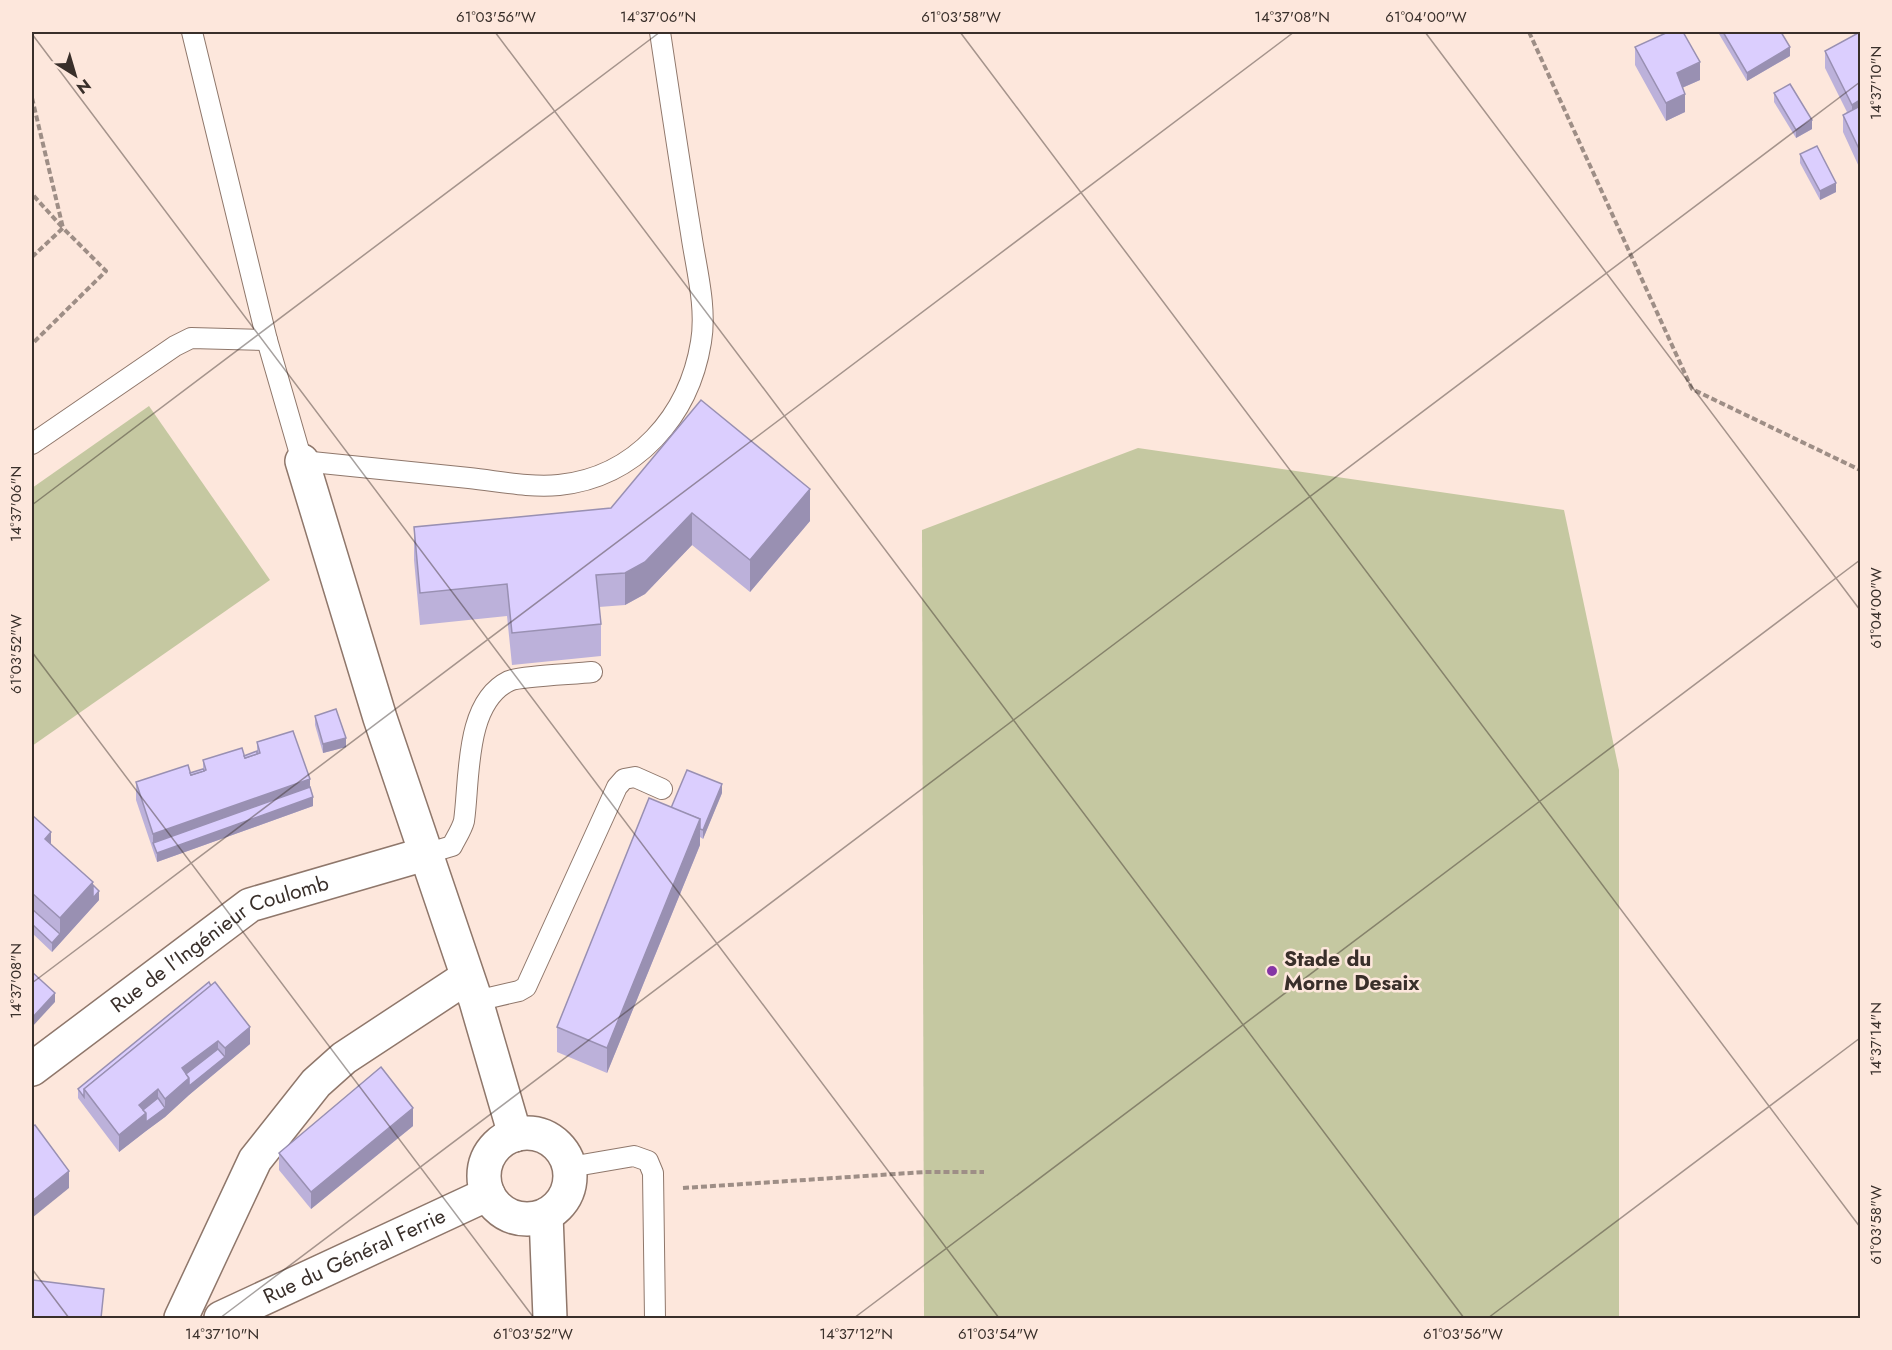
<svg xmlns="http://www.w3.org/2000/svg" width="1892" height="1350" font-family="Jost,sans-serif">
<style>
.grass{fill:#c5c8a1}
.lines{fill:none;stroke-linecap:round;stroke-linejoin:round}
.service-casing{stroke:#8f776b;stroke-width:22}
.minor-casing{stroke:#8f776b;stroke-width:36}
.path{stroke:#9e8e86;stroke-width:4;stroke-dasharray:6 3;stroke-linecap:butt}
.service{stroke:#fff;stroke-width:20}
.minor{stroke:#fff;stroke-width:33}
.wall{fill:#bcb1da}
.shaded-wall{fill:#9990b2}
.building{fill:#dbcefe;stroke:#9990b2;stroke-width:1.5}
.ticks{fill:none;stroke:#392f2a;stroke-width:1.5;stroke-opacity:0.45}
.poi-dot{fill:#8535a5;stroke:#fde7dc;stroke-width:2}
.labels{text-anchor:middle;stroke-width:5;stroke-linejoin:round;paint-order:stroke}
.street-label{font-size:21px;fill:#392f2a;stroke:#fde7dc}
.poi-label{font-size:21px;font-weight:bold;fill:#392f2a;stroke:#fde7dc;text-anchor:start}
.neatline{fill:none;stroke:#392f2a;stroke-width:2}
.ticks-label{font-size:15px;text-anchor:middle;fill:#392f2a}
</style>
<rect width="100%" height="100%" fill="#fde7dc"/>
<g class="grass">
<polygon points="149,406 270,580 32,746 32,488"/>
<polygon points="1138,448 1564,510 1619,770 1619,1318 924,1318 922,530"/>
</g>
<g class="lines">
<g class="service-casing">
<g id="service">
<path d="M192 32 267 340 302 461C357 467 413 472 469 478 498 481 530 488 559 485 636 477 689 416 701 342 707 307 696 268 691 233 680 166 670 99 660 32"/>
<polyline points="32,444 175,346 191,338 267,340"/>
<path d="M425 854 452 846C456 838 462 829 464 821 470 780 464 703 509 681 519 676 577 674 592 672"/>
<polyline points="476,1001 519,991 526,987 617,787 624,779 635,777 662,789"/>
<polyline points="570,1167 634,1156 648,1161 653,1173 655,1318"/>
</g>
</g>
<g class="minor-casing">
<g id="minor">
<polyline points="302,461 380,718 476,1001 515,1135"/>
<path id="s1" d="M32 1069 250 905 425 854"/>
<circle cx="527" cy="1176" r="43"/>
<polyline points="546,1215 550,1318"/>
<polyline points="181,1318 255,1160 316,1083 344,1058 467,977"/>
<path id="s2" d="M221 1318 488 1194"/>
</g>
</g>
<g class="path">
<polyline points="1529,32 1692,389 1860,470"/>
<polyline points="32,98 63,228 32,194"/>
<polyline points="32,257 63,228 106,271 32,344"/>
<polyline points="683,1188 925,1172 984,1172"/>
</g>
<use href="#service" class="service"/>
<use href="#minor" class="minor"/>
</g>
<g class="wall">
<polygon points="1719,32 1781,32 1790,56 1747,81 1719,34"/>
<polygon points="1860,32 1860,169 1843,132 1843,115 1847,112 1825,68 1825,51"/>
<polygon points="1635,47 1700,80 1682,88 1685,112 1666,121 1635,65"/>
<polygon points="1774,93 1812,129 1796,138 1774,102"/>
<polygon points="1800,154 1836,192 1820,200 1800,163"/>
<polygon points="611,508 810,521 750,592 692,545 645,594 625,605 599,607 601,624 601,656 512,665 507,616 420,625 414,560 414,527"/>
<polygon points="315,716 346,747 323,753 315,725"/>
<polygon points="257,742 310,787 313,806 157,862 136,800 136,782 190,773 203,769 203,760 244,756 257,751"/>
<polygon points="722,793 703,839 700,837 700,845 607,1073 557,1052 557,1027 671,808"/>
<polygon points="32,815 51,845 93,885 99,900 52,952 32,933"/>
<polygon points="209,982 250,1044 189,1095 165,1117 146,1131 119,1152 78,1098 78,1089"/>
<polygon points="413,1126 311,1209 279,1170 279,1153"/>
</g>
<g class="shaded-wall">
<polygon points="1790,47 1790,56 1747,81 1747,73"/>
<polygon points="1700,62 1700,80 1677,90 1677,73"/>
<polygon points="1685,94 1685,112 1666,121 1666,103"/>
<polygon points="1860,100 1860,118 1852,122 1852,105"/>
<polygon points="1812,120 1812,129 1796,138 1796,130"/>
<polygon points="1836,183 1836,192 1820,200 1820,191"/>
<polygon points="810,489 810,521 750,592 750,560"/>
<polygon points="692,513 692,545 645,594 625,605 625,573"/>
<polygon points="346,738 346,747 323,753 323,744"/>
<polygon points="310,779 310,796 153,843 153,834"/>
<polygon points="722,784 722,793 703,839 703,830"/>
<polygon points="313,797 313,806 157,862 157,853"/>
<polygon points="700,819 700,845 607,1073 607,1048"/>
<polygon points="51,832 51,857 45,839"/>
<polygon points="93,882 93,898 99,891 99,900 52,952 52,943 60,934 60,918"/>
<polygon points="55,993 55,1002 32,1027 32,1018"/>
<polygon points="250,1027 250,1044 189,1095 165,1117 146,1131 119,1152 119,1135 139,1105 158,1089 158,1107 165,1108 165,1099 182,1068 218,1041 218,1058 225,1057 225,1048"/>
<polygon points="413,1108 413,1126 311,1209 311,1192"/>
<polygon points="69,1171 69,1188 32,1218 32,1201"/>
</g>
<g class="building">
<polygon points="1668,32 1683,32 1700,62 1677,73 1685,94 1666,103 1635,47"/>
<polygon points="1723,32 1781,32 1790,47 1747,73"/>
<polygon points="1860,32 1860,100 1852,105 1825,51"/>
<polygon points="1790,84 1812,120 1796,130 1774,93"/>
<polygon points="1860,106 1860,151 1843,115"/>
<polygon points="1817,146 1836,183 1820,191 1800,154"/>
<polygon points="701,400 810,489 750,560 692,513 645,562 625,573 596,575 601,624 512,633 507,584 420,593 414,527 611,508"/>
<polygon points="336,709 346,738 323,744 315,716"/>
<polygon points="293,731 310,779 153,834 136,782 188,765 191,775 206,770 203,760 242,748 245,758 260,753 257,742"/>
<polygon points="257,751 257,754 245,758 244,756"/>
<polygon points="203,769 204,771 191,775 190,773"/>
<polygon points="687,770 722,784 703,830 700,829 700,819 671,808"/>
<polygon points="310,787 313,797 157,853 153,843"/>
<polygon points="649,798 700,819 607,1048 557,1027"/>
<polygon points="32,815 51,832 45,839 93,882 60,918 32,893"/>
<polygon points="93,885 99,891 93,898"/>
<polygon points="32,909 60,934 52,943 32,924"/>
<polygon points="32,972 55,993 32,1018"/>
<polygon points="209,982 211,986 84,1089 84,1097 78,1089"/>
<polygon points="215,982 250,1027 225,1048 218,1041 182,1068 189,1078 165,1099 158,1089 139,1105 146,1113 119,1135 84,1089"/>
<polygon points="218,1049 225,1057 189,1086 189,1078 186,1074"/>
<polygon points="381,1067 413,1108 311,1192 279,1153"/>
<polygon points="158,1098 165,1108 146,1122 146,1113 143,1110"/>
<polygon points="35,1125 69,1171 32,1201 32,1127"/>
<polygon points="33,1280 104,1289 101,1318 32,1318 32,1295"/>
</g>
<path class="ticks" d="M495 32 1464 1318M960 32 1860 1227M1425 32 1860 610M32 34 999 1318M32 505 660 32M32 652 534 1318M32 983 1294 32M32 1269 69 1318M220 1318 1860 82M854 1318 1860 560M1488 1318 1860 1038"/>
<circle class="poi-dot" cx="1272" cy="971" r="6"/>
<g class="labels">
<g class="street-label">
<text dy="7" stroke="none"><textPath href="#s1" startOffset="228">Rue de l'Ingénieur Coulomb</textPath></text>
<text dy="7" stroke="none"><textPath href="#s2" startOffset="147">Rue du Général Ferrie</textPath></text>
</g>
<g class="poi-label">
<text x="1284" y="966">Stade du<tspan x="1284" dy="24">Morne Desaix</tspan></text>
</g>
</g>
<rect width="1892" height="1350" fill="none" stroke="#fde7dc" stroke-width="66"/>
<g transform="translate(75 75) rotate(143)" stroke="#fde7dc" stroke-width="4.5" paint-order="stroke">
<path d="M0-4.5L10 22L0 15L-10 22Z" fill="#392f2a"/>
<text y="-9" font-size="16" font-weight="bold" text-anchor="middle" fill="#392f2a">N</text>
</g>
<rect x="33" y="33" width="1826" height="1284" class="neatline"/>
<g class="ticks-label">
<text x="496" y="22">61°03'56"W</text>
<text x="658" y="22">14°37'06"N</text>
<text x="961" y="22">61°03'58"W</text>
<text x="1292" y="22">14°37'08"N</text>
<text x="1426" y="22">61°04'00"W</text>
<text transform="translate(1876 83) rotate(-90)" y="5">14°37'10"N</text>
<text transform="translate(16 504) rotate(-90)" y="5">14°37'06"N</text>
<text transform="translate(1876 608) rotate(-90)" y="5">61°04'00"W</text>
<text transform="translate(16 654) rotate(-90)" y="5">61°03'52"W</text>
<text transform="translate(16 981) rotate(-90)" y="5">14°37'08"N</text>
<text transform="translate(1876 1039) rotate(-90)" y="5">14°37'14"N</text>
<text transform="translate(1876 1225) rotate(-90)" y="5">61°03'58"W</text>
<text x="222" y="1339">14°37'10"N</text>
<text x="533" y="1339">61°03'52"W</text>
<text x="856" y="1339">14°37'12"N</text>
<text x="998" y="1339">61°03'54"W</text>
<text x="1463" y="1339">61°03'56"W</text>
</g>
</svg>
